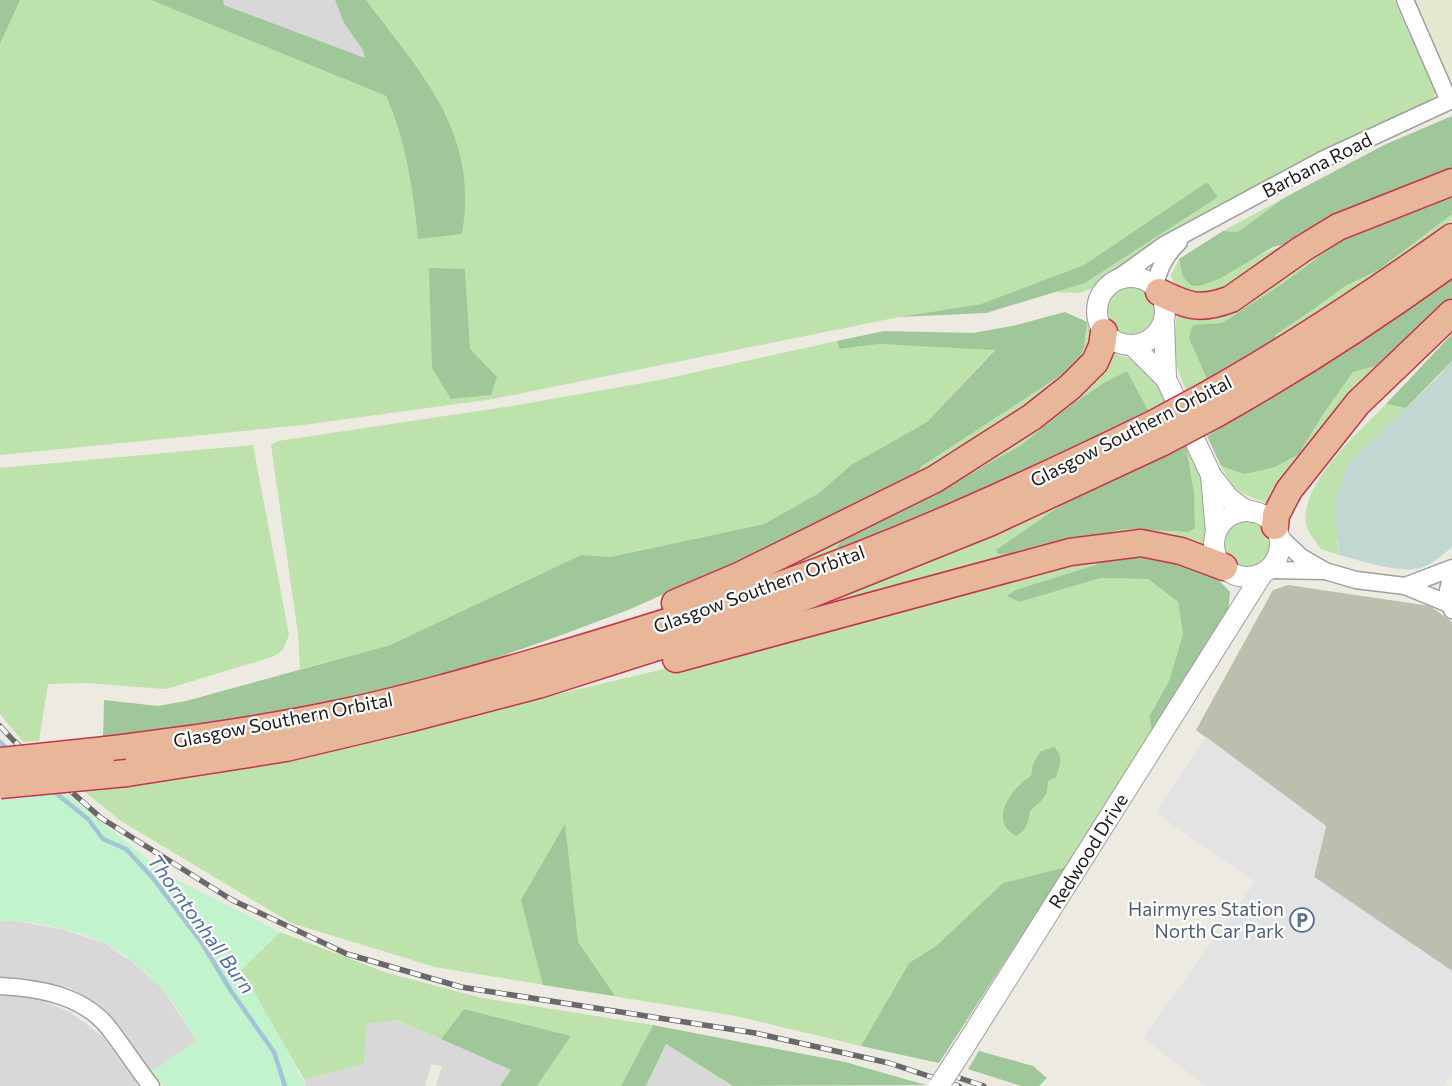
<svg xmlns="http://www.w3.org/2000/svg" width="1452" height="1086" font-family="Commissioner,sans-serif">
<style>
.residential{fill:#d9d8d8}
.construction{fill:#bcbfae}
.farmland{fill:#e3e9ce}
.grass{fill:#bde2ab;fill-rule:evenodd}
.forest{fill:#a0c799}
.wetland{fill:#c0d8d1}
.park{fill:#c1f3cd}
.parking{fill:#e3e3e3}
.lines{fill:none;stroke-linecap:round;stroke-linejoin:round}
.stream{stroke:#a5c3d6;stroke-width:4.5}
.minor-casing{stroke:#9f9f9f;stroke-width:19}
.tertiary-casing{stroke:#9f9f9f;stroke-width:22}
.trunk-casing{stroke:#c5334e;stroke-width:29}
.minor{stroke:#fff;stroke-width:16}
.tertiary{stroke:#fff;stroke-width:20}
.trunk{stroke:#e8b698;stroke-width:26}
.rail-casing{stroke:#696969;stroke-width:5.5}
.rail{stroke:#fff;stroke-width:4;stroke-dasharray:11;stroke-linecap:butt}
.tertiary-bridge-casing{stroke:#9f9f9f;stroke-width:22;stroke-linecap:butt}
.trunk-bridge-casing{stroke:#c5334e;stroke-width:29;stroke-linecap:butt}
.tertiary-bridge{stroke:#fff;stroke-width:20}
.trunk-bridge{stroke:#e8b698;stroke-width:26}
.labels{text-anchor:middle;stroke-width:4.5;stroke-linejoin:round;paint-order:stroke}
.street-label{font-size:19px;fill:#1b1b1b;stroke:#fff}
.service-label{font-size:19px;fill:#4e5e75;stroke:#fff;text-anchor:end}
.water-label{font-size:20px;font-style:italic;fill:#516ca1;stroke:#fff}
</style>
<rect width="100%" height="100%" fill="#eceae1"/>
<g class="residential">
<polygon points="223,0 335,0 344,23 363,50 366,59 224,5"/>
<polygon points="11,920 65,930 104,943 132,962 162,988 197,1041 151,1072 121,1027 99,1005 71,988 30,979 0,976 0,921"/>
<polygon points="3,995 36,998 70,1012 102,1036 138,1086 0,1086 0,996"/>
<polygon points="397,1020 441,1039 511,1070 500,1086 436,1086 442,1066 431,1064 425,1086 306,1086 304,1079 364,1064 367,1024"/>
<polygon points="666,1044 733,1086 646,1086"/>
</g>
<polygon class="construction" points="1288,585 1430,606 1452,622 1452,971 1314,877 1326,826 1196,730 1273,590"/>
<polygon class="farmland" points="1415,0 1452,0 1452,83 1451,83"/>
<g class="grass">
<path d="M20 0H151L386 96C406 141 413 190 418 238L462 234C479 134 422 73 366 0H1394L1435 91 1434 98 1428 103 1375 125 1173 232 1093 288 1079 293 1055 292 1085 283 1218 197 1207 182 1084 265 981 304 899 317 493 399 303 425 0 455V44ZM465 269 470 349 432 368 433 353Z"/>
<path d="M1452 188V220C1367 283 1280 340 1186 390 1172 360 1173 346 1177 314L1314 249Z"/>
<polygon points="1284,198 1238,232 1223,231"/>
<path d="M1291 243 1214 299 1187 291 1174 284 1171 275 1179 259V263L1203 285C1234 273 1259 251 1291 243Z"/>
<circle cx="1131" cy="310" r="24"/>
<polygon points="1087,322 1095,339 1090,357 1022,410 916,476 922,466 1078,364 1084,347"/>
<polygon points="837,341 839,349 879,344 995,349 927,422 851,465 819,493 764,524 609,557 581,555 390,645 300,669 298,634 271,445 278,441 512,406 660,380"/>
<path d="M1111 353C1147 362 1149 368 1166 401L1148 410 1127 371C1085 393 1058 421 1021 446 992 465 951 487 920 502 892 515 858 525 837 547L843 548 717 592 854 527Z"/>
<path d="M1388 363 1273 500 1269 499 1267 503C1240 493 1235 493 1221 466L1244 474 1299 454 1322 416 1353 372Z"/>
<path d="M1386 404 1406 408 1347 465 1337 543 1339 555 1321 549C1316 542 1307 531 1306 523 1300 483 1360 431 1386 404Z"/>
<polygon points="253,445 289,635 283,650 272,657 166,689 85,683 48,684 39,741 23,742 0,714 0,468"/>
<polygon points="1186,446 1206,490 1208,521 1202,549 1160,540 731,634 905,569 1064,503 996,550 1009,555 1124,529 1189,532 1195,527 1194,492"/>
<circle cx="1249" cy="544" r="24"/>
<polygon points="1106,554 1095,565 1015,590 1008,596 1019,602 1101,578 1148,579 1178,602 1183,634 1169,681 1149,717 1152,731 1066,867 1003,883 936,946 909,963 861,1046 736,1016 435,967 291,923 121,821 81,789 271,762 812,634"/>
<polygon points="280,932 387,973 482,998 653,1025 621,1086 537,1086 571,1036 464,1009 441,1039 397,1020 367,1024 364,1064 304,1079 250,986 237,974"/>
</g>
<g class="forest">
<polygon points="0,0 20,0 0,44"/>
<path d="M151 0H223L224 5 365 58 363 50 344 23 335 0H366C422 74 480 134 462 234L418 239C413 190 406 141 386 96Z"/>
<polygon points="1452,116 1452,169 1366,202 1328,220 1291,243 1273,247 1219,279 1203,285 1192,286 1183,277 1179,259 1223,231 1238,232 1284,198 1384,145"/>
<polygon points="1207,182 1218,197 1085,283 986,313 899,317 981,304 1084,265"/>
<polygon points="1452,196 1452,214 1378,270 1345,286 1311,311 1275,335 1276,340 1207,379 1189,338 1192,327 1195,325 1222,323 1282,284 1338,243"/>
<polygon points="429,268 465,269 470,349 497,377 491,395 451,399 432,368"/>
<polygon points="1452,275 1452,304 1388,363 1353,372 1322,416 1299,454 1275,467 1244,474 1221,466 1207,436"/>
<polygon points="1065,312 1087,322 1084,347 1078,364 922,466 916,476 780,543 628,610 559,636 467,668 391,689 202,731 103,740 104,700 158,706 186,701 390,645 581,555 610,557 764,524 819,493 851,465 927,422 995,350 879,344 839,349 837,341 884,331 973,333 1012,326"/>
<polygon points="1452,334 1452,361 1406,408 1386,404"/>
<polygon points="1127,371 1148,410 1068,452 843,548 836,547 848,535 922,501 1020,446 1074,403 1104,383"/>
<polygon points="1186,446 1194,492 1195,528 1189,532 1124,529 1009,555 998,554 996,550 1064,503"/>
<polygon points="1106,554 1155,554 1215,576 1230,592 1228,613 1152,731 1149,717 1169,681 1183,634 1178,602 1148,579 1101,578 1019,602 1007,596 1015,590 1095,565"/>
<path d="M1054 747C1064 756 1060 766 1056 777L1048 781C1048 799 1041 800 1030 811 1028 824 1027 829 1016 836 987 820 1012 788 1031 776L1033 764 1041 751Z"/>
<polygon points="565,824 578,942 615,996 543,985 521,900"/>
<polygon points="1066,867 939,1063 861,1046 909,963 936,946 1003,883"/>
<polygon points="464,1009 571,1036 537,1086 500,1086 511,1070 441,1039"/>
<polygon points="653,1025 845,1062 926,1085 733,1086 666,1044 646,1086 621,1086"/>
<polygon points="979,1051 1033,1066 1047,1078 1039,1086 1021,1086 968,1069"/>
</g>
<path class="wetland" d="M1452 361V547C1443 555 1432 564 1420 568 1401 574 1358 560 1339 555L1334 506 1347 465 1436 379Z"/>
<path class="park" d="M63 791 166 874 280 932 237 974 252 987 306 1086H164L151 1072 197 1041C186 1024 175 1002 161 987 145 971 124 953 104 943 77 930 29 919 0 921V795Z"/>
<polygon class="parking" points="1206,737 1326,826 1314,877 1452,971 1452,1072 1443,1086 1206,1086 1143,1038 1255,882 1156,813"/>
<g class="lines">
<g class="stream">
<polyline points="0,742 10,751"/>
<polyline points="52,790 88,819 103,839 126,849 152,877 202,943 231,991 274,1052 285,1086"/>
</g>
<g class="minor-casing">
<g id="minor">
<polyline points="1405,0 1449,101"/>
<polyline points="1114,281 1164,245 1322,160 1452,100"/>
<path d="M1155 287C1158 269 1165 255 1179 242"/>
<polyline points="1279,536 1301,557 1325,571 1356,580 1405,586 1449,604"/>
<polyline points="1269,570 1325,571"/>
<polyline points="1452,572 1447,595 1452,610"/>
<polyline points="1405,586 1452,568"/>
<path d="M0 986C38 988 82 995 108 1027 123 1046 136 1067 151 1086"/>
</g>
</g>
<g class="tertiary-casing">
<g id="tertiary">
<circle cx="1131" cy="311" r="34"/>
<polyline points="1164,320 1166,379 1211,475 1228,497 1242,508 1253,512"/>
<polyline points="1132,345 1166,379"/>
<polyline points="1211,475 1216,533"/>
<circle cx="1247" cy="544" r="33"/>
<polyline points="963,1049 1263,573"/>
</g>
</g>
<g class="trunk-casing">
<g id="trunk">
<path d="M1159 292C1187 306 1200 311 1231 299L1302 249 1338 227 1452 182"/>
<path d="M1205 396C1291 348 1372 294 1452 237"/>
<path d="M1216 414C1298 368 1376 317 1452 262"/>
<polyline points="1275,526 1276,515 1289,490 1358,403 1452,313"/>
<polyline points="675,603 741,575 935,479 1032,417 1070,387 1095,362 1102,346 1104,332"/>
<polyline points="676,659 1070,552 1141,543 1181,551 1224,567"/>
<path d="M106 750C183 740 260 730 336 714 413 698 490 675 566 653 636 632 707 610 777 586 905 541 1030 484 1153 424"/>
<polyline points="127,773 286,748 408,719 538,685 767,612 989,523 1163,442"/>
</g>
</g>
<use href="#minor" class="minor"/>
<use href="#tertiary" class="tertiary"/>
<use href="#trunk" class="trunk"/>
<g class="rail-casing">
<g id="rail">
<polyline points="0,726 13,740 101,818 232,900 347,954 461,987 755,1033 889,1063 959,1086"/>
<polyline points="950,1075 984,1086"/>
</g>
</g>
<use href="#rail" class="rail"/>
<g class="tertiary-bridge-casing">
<polyline id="tertiary-bridge" points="939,1086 963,1049"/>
</g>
<g class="trunk-bridge-casing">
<g id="trunk-bridge">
<polyline points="1153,424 1205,396"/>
<polyline points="1163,442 1216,414"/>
<polyline points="0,761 106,750"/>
<polyline points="0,785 127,773"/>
</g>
</g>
<use href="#tertiary-bridge" class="tertiary-bridge"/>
<use href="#trunk-bridge" class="trunk-bridge"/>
</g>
<defs>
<g id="parking-ring" transform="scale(1.25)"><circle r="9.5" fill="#fff" stroke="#5c6f8a" stroke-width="1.5"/><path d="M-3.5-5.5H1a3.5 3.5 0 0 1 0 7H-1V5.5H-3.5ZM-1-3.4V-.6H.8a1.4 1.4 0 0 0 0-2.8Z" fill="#5c6f8a"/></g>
</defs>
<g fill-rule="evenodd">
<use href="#parking-ring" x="1302" y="920"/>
</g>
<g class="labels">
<g class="street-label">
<text transform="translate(1317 165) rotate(-27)" y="7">Barbana Road</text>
<text transform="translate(1131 431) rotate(-27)" y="7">Glasgow Southern Orbital</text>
<text transform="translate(759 589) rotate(-20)" y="7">Glasgow Southern Orbital</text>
<text transform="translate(283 720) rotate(-11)" y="7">Glasgow Southern Orbital</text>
<text transform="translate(1088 851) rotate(-58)" y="7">Redwood Drive</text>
</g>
<g class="service-label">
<text x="1284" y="916">Hairmyres Station<tspan x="1284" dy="22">North Car Park</tspan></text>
</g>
<g class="water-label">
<text transform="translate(201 924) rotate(54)" y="7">Thorntonhall Burn</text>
</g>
</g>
</svg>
